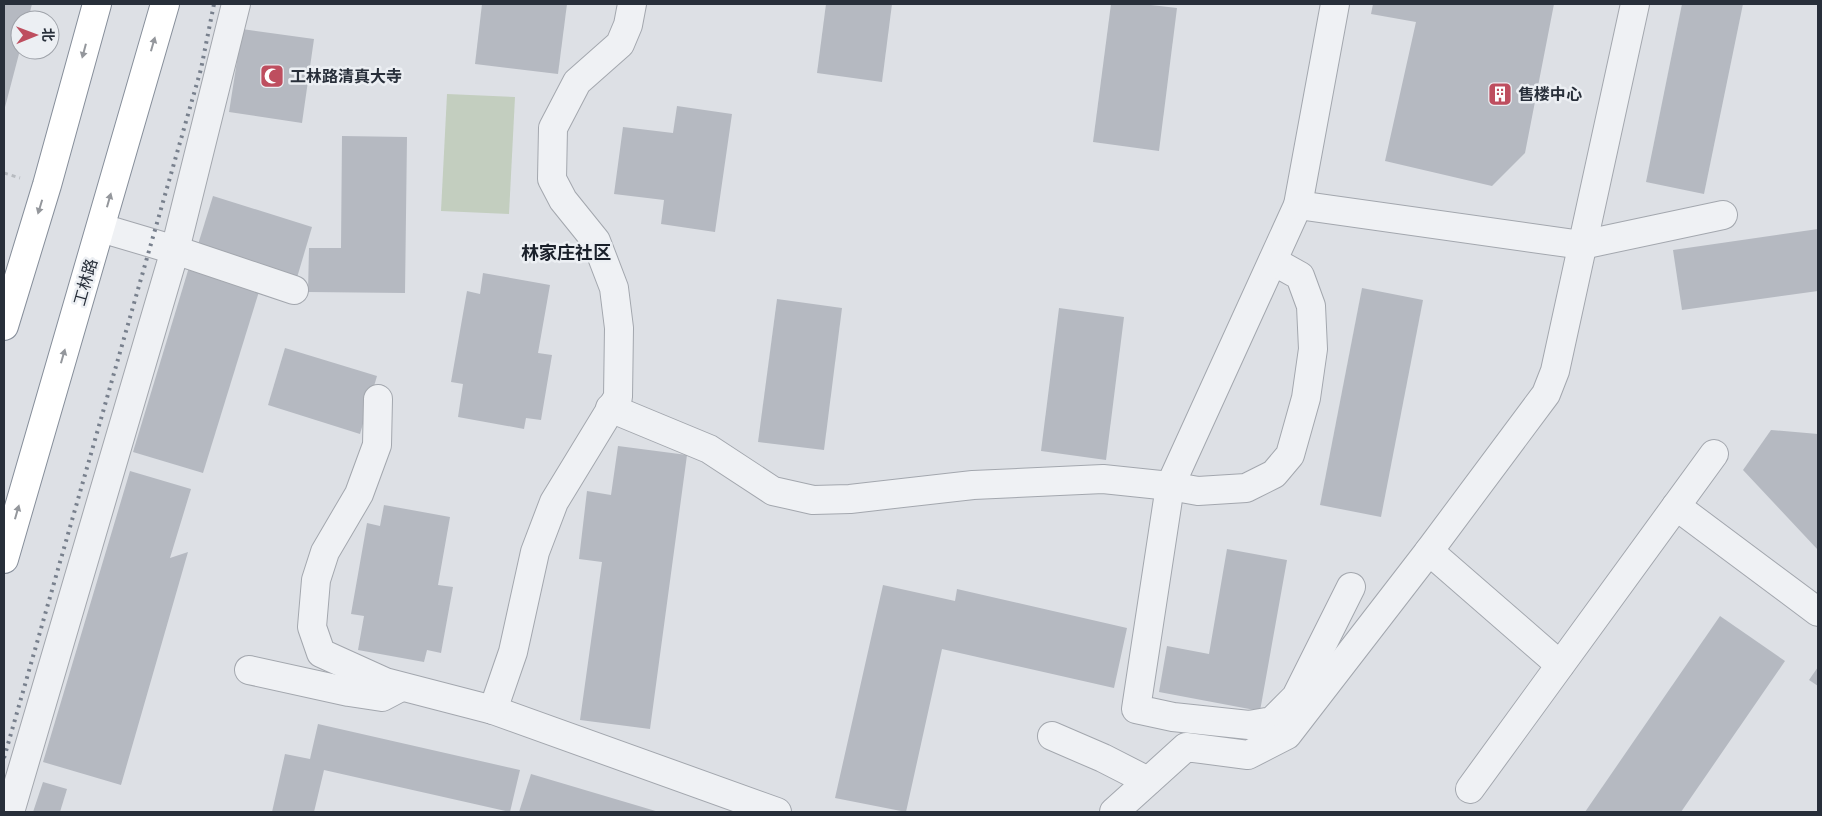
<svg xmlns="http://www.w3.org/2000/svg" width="1822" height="816" font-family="'IBM Plex Sans','Noto Sans SC',sans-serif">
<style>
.green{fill:#c3cebf}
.building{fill:#b5b9c1}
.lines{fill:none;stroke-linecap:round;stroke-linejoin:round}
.minor-casing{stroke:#a3a7ae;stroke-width:30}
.highway-casing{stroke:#868e9a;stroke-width:30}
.path{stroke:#b7bbc0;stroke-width:3;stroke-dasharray:4 4;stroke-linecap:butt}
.minor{stroke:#eff1f4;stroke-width:28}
.highway{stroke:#fff;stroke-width:28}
.rail{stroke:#78808d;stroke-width:4;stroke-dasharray:2.5 5;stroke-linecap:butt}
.oneway{fill:#94979c}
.labels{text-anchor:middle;stroke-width:5;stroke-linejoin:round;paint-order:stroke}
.poi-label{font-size:16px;font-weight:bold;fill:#282f3a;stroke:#eceff3;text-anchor:start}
.street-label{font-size:16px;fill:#282f3a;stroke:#eceff3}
.neighbourhood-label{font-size:18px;font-weight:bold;fill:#1a202a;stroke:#eceff3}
</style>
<rect width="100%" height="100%" fill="#dde0e5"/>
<polygon class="green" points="447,94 515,97 509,214 441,211"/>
<g class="building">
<polygon points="4,4 32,4 28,20 20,20 20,50 4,111"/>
<polygon points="482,4 567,4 558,74 475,64"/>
<polygon points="826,4 892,4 882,82 817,73"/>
<polygon points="1111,4 1142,4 1177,8 1159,151 1093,142"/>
<polygon points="1373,4 1554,4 1525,153 1492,186 1385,161 1416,22 1371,14"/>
<polygon points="1682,4 1743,4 1704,194 1646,182"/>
<polygon points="242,29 314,39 302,123 229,112"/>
<polygon points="677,106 732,114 715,232 661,224 664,200 614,194 623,127 673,133"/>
<polygon points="342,136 407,137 405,293 308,292 309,248 341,248"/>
<polygon points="213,196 312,227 296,281 196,251"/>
<polygon points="1818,229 1818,291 1682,310 1673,250"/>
<polygon points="190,264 261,285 203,473 133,452"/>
<polygon points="483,273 550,285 538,353 552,355 541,420 526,418 524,429 458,417 463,384 451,382 467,291 480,294"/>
<polygon points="1362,288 1423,300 1381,517 1320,505"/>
<polygon points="777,299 842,308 824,450 758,442"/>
<polygon points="1059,308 1124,317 1106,460 1041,451"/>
<polygon points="285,348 377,376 360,434 268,405"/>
<polygon points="1771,430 1818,434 1818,550 1743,470"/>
<polygon points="618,446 687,455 650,729 580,720 602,562 579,559 587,491 611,495"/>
<polygon points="130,471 191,489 170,558 188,552 121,785 43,762"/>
<polygon points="384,505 450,517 438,585 453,587 441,653 427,650 424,662 358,650 364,616 351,614 367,523 380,526"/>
<polygon points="1227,549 1287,560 1260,711 1159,692 1167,646 1209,654"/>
<polygon points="883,585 955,601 957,589 1127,628 1114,688 942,649 906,812 835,798"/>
<polygon points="1720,616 1785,661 1681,812 1585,812"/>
<polygon points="1818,667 1818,686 1809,680"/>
<polygon points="318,724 520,770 510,812 324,770 314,812 272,812 285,754 310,759"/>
<polygon points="531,774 659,812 519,812"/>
<polygon points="43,782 67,789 60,812 33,812"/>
</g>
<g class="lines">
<g class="minor-casing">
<g id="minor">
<polyline points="1335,4 1298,205 1170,486 1136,709 1173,717 1249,725 1272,721 1296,697 1351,587"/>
<polyline points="1298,205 1582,245 1723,215"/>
<polyline points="101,228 175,250 294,290"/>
<polyline points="378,399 377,445 359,494 325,552 316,580 312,627 321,653 385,682 493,710 777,812"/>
<polyline points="610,408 709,449 773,491 813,500 850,499 973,485 1103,479 1170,486 1198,491 1246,488 1274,474 1290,455 1306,398 1313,349 1311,306 1300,276 1273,261"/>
<polyline points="1676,506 1818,612"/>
<polyline points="1429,551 1560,665"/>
<polyline points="249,670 349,692 382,697 401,687"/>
<polyline points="493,710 513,652 535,552 554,502 618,397 619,328 614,288 596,241 563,200 552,179 553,128 577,82 620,44 628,25 632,4"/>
<polyline points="1052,736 1103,758 1148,781"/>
<polyline points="1470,789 1714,454"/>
<polyline points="10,812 175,250 236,4"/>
<polyline points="1114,812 1186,747 1248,755 1287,735 1429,551 1546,394 1555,371 1635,4"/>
</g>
</g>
<g class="highway-casing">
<g id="highway">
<polyline points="4,326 47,185 97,4"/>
<polyline points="4,559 165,4"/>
</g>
</g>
<polyline class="path" points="4,173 20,178"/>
<use href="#minor" class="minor"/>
<use href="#highway" class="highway"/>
<polyline class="rail" points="4,758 201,69 214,4"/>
</g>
<defs><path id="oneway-solid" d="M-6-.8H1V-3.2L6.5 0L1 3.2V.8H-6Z" transform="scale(1.25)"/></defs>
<g class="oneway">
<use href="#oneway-solid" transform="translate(153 44) rotate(-74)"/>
<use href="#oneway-solid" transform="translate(84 51) rotate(105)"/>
<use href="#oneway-solid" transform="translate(109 200) rotate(-74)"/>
<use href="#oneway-solid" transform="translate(40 207) rotate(107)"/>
<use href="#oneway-solid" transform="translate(63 356) rotate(-74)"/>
<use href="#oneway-solid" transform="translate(17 512) rotate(-74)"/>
</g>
<defs>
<g id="mosque-square" transform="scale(1.25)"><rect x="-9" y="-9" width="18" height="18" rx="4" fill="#be4e5f" stroke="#eceff3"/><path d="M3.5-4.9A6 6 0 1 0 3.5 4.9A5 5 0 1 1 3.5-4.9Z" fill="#fff"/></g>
<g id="building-square" transform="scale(1.25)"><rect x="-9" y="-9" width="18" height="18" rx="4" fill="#be4e5f" stroke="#eceff3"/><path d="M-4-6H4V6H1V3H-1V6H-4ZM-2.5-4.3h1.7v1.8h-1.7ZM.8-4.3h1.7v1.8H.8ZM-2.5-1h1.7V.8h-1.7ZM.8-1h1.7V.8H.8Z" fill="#fff"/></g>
</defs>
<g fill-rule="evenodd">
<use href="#mosque-square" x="272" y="76"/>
<use href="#building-square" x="1500" y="94"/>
</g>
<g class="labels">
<g class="poi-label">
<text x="290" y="82">工林路清真大寺</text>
<text x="1518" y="100">售楼中心</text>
</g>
<g class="street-label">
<text transform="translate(85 282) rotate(-74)" y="6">工林路</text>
</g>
<g class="neighbourhood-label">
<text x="566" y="259">林家庄社区</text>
</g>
</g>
<rect width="1822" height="816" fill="none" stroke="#282f3a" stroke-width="10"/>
<g transform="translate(35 35) rotate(89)"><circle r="24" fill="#eceff3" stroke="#9ea2a9"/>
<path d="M0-4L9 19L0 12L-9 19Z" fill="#be4e5f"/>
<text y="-8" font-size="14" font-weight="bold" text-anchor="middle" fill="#282f3a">北</text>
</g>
</svg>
